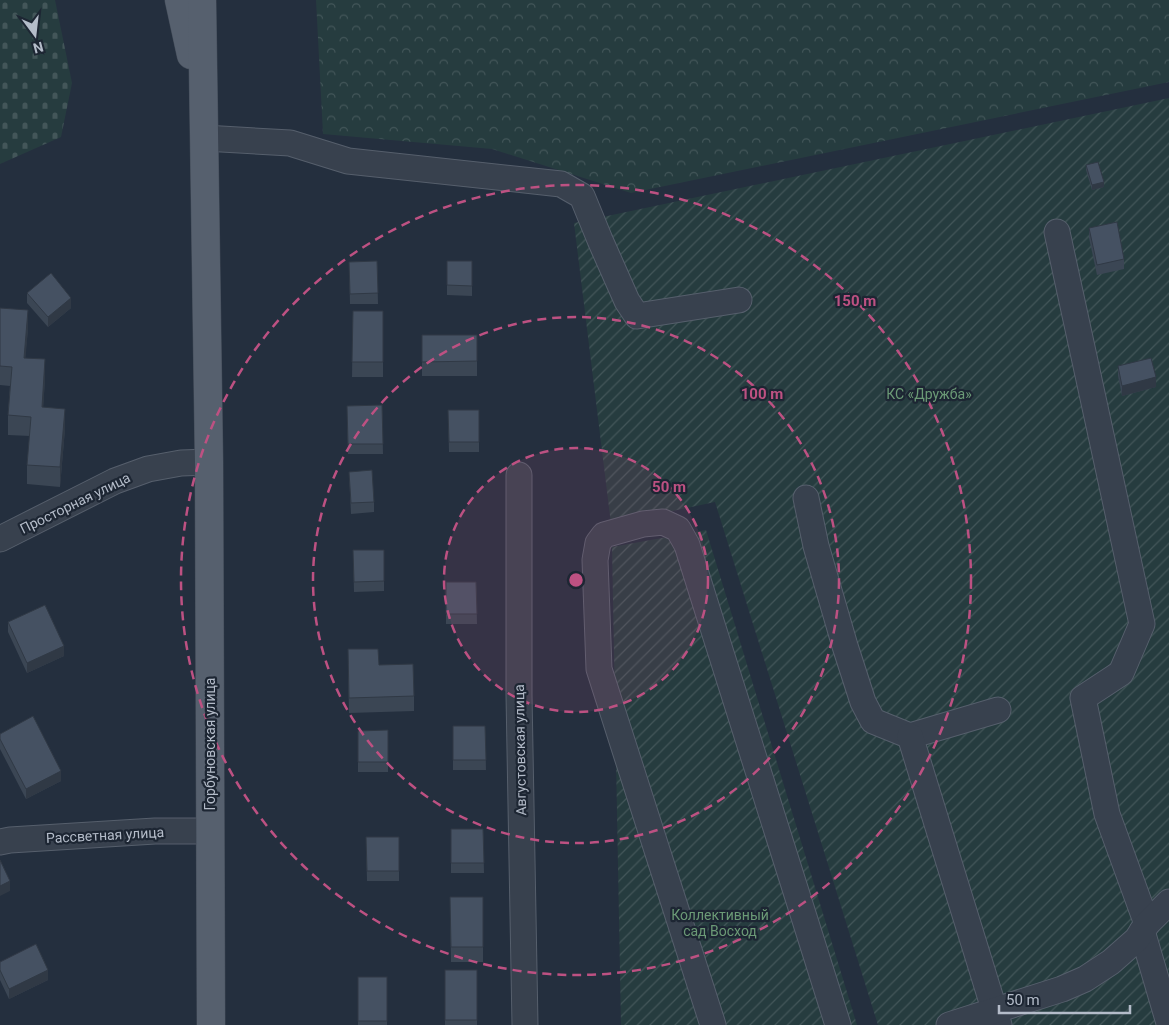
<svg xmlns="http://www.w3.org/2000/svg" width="1169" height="1025" font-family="Roboto,sans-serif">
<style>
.forest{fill:url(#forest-crowns)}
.cemetery{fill:url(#cemetery-stones)}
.garden{fill:url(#garden-furrows)}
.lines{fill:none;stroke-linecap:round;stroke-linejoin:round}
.minor-casing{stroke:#565f6c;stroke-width:27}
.major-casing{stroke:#414a57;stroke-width:29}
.minor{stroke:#38414e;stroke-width:25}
.major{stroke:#56606e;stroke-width:28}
.wall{fill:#3b4654}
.shaded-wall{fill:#303945}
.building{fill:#455162;stroke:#303945}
.ring{fill:none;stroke:#bd5182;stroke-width:2.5;stroke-dasharray:9 6}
.labels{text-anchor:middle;stroke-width:4.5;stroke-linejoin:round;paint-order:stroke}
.park-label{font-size:14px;fill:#6b9a76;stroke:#1d2633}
.street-label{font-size:14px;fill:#b4bcc9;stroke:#1d2633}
.centre{fill:#bd5182;stroke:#1d2633;stroke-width:2.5}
.ring-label{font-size:15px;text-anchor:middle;font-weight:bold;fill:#bd5182;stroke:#1d2633;stroke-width:4.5;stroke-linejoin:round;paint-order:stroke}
</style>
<defs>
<pattern id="forest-crowns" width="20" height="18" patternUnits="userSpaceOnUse" patternTransform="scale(1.25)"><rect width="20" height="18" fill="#263c3f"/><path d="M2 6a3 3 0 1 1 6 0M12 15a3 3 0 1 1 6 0" fill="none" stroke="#435659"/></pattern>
<pattern id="cemetery-stones" width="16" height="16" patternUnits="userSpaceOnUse" patternTransform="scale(1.25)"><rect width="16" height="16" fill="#263c3f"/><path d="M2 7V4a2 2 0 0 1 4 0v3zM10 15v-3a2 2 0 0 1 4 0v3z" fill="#435659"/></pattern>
<pattern id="garden-furrows" width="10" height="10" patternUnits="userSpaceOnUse" patternTransform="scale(1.25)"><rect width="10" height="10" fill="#263c3f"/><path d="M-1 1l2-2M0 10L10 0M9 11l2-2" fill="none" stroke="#435659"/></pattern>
</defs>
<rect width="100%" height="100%" fill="#242f3e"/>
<polygon class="forest" points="316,0 1169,0 1169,82 631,193 492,149 323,134"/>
<polygon class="cemetery" points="0,0 55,0 72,83 61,137 0,164"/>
<g class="garden">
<polygon points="1169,98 1169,1025 878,1025 715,502 611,524 574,223"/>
<polygon points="706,530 857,1025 621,1025 612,547"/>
</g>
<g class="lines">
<g class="minor-casing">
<g id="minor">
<polyline points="204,138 290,143 348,161 561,184 582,196 600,240 627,301 637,316 739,300"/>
<polyline points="1057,232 1142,624 1121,673 1083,698 1107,814 1147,924"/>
<polyline points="519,475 519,695 525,1025"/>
<polyline points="806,498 816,546 845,646 863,702 873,721 910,736 998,710"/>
<polyline points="0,539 115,481 148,469 181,463 209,462"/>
<polyline points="910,736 999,1025"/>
<polyline points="0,842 10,840 155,831 210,831"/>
<polyline points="1142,931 1169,1023"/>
<polyline points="713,1025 599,669 595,560 598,543 604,535 643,524 663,522 678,529 687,545 838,1025"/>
<polyline points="949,1025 1062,989 1085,979 1111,962 1137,939 1147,924 1169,902"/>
</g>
</g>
<g class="major-casing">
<g id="major">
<polyline points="179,0 191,55"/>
<polyline points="202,0 209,462 211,1025"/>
</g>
</g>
<use href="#minor" class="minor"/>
<use href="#major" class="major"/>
</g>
<g class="wall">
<polygon points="1086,165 1104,187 1092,190 1086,170"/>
<polygon points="1089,228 1124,259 1124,269 1097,275 1089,238"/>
<polygon points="377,261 378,304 350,304 349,262"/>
<polygon points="447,261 472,261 472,296 447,295"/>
<polygon points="27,293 71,308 48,327 27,303"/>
<polygon points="0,308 28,329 25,358 45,379 43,408 65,429 60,487 27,484 27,465 30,436 8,435 8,415 10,386 0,385"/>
<polygon points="353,311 383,311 383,377 352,377"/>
<rect x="422" y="335" width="55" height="41"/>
<polygon points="1118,366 1156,387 1122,396 1118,376"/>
<polygon points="382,405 383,454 348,454 347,406"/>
<polygon points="448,410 479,410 479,452 449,452"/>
<polygon points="349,472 374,502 374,512 351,514"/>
<polygon points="353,550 384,550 384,591 354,592"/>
<polygon points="446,582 476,582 477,624 446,624"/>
<polygon points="8,622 64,656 27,673 8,632"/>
<polygon points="348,664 379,665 414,696 414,711 349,713"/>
<polygon points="453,726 485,726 486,770 453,770"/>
<polygon points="388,730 388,772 358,772 358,731"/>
<polygon points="0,734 61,781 26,799 0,749"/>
<polygon points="451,829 483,829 484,873 451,873"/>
<polygon points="366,837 399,837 399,881 367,881"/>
<polygon points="450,897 483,897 483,962 451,962"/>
<polygon points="0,962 48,980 9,999 0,980"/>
<rect x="445" y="970" width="32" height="55"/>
<rect x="358" y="977" width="29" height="48"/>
</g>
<g class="shaded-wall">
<polygon points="1104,182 1104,187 1092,190 1092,185"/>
<polygon points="71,298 71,308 48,327 48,317"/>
<polygon points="28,310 28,329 24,377 24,358"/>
<polygon points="45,359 45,379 42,427 42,407"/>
<polygon points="1156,377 1156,387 1122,396 1122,386"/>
<polygon points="65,409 65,429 60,487 60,467"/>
<polygon points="64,646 64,656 27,673 27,663"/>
<polygon points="61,771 61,781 26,799 26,789"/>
<polygon points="10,881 10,891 0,896 0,886"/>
<polygon points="48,970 48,980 9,999 9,989"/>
</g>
<g class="building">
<polygon points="1098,162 1104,182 1092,185 1086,165"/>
<polygon points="1117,222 1124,259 1097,265 1089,228"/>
<polygon points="377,261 378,293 350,294 349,262"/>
<polygon points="447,261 472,261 472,286 447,285"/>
<polygon points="51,273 71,298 48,317 27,293"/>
<polygon points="0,308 28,310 24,358 45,359 42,407 65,409 60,467 27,465 31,417 8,415 12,367 0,366"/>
<polygon points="353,311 383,311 383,362 352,362"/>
<polygon points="422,335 477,335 477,361 422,362"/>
<polygon points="1151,358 1156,377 1122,386 1118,366"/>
<polygon points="382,405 383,444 348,444 347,406"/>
<polygon points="448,410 479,410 479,442 449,442"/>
<polygon points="372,470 374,502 351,503 349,472"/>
<polygon points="353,550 384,550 384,581 354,582"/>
<polygon points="446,582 476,582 477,614 446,614"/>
<polygon points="45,605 64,646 27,663 8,622"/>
<polygon points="348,649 378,649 379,665 413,664 414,696 349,698"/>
<polygon points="33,716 61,771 26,789 0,739 0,734"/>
<polygon points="453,726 485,726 486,760 453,760"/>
<polygon points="388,730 388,762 358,762 358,731"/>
<polygon points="451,829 483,829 484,863 451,863"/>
<polygon points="366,837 399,837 399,871 367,871"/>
<polygon points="0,860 10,881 0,886"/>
<polygon points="450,897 483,897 483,947 451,947"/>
<polygon points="36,944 48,970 9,989 0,970 0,962"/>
<rect x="445" y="970" width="32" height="50"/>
<rect x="358" y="977" width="29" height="44"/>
</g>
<circle cx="576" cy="580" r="132" fill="#bd5182" fill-opacity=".12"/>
<g class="ring">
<circle cx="576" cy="580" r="132"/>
<circle cx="576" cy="580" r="263"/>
<circle cx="576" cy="580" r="395"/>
</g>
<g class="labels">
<g class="park-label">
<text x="929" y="399">КС «Дружба»</text>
<text x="720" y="920">Коллективный<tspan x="720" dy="16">сад Восход</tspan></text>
</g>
<g class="street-label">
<text transform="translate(75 503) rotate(-26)" y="5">Просторная улица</text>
<text transform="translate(210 744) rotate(-90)" y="5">Горбуновская улица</text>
<text transform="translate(520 750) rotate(-91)" y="5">Августовская улица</text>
<text transform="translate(105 835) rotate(-3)" y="5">Рассветная улица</text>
</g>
</g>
<circle cx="576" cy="580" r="8" class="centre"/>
<g class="ring-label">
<text x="855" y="306">150 m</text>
<text x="762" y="399">100 m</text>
<text x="669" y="492">50 m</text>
</g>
<g transform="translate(35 35) rotate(165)" stroke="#1d2633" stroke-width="4" paint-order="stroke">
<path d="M0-4L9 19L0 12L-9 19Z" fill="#b4bcc9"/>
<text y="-8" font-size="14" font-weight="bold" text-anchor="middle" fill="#b4bcc9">N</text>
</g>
<path d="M999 1005v8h131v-8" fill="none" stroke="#b4bcc9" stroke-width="2.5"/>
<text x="1006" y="1005" font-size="15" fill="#b4bcc9" stroke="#1d2633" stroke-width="4" paint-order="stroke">50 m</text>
</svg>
